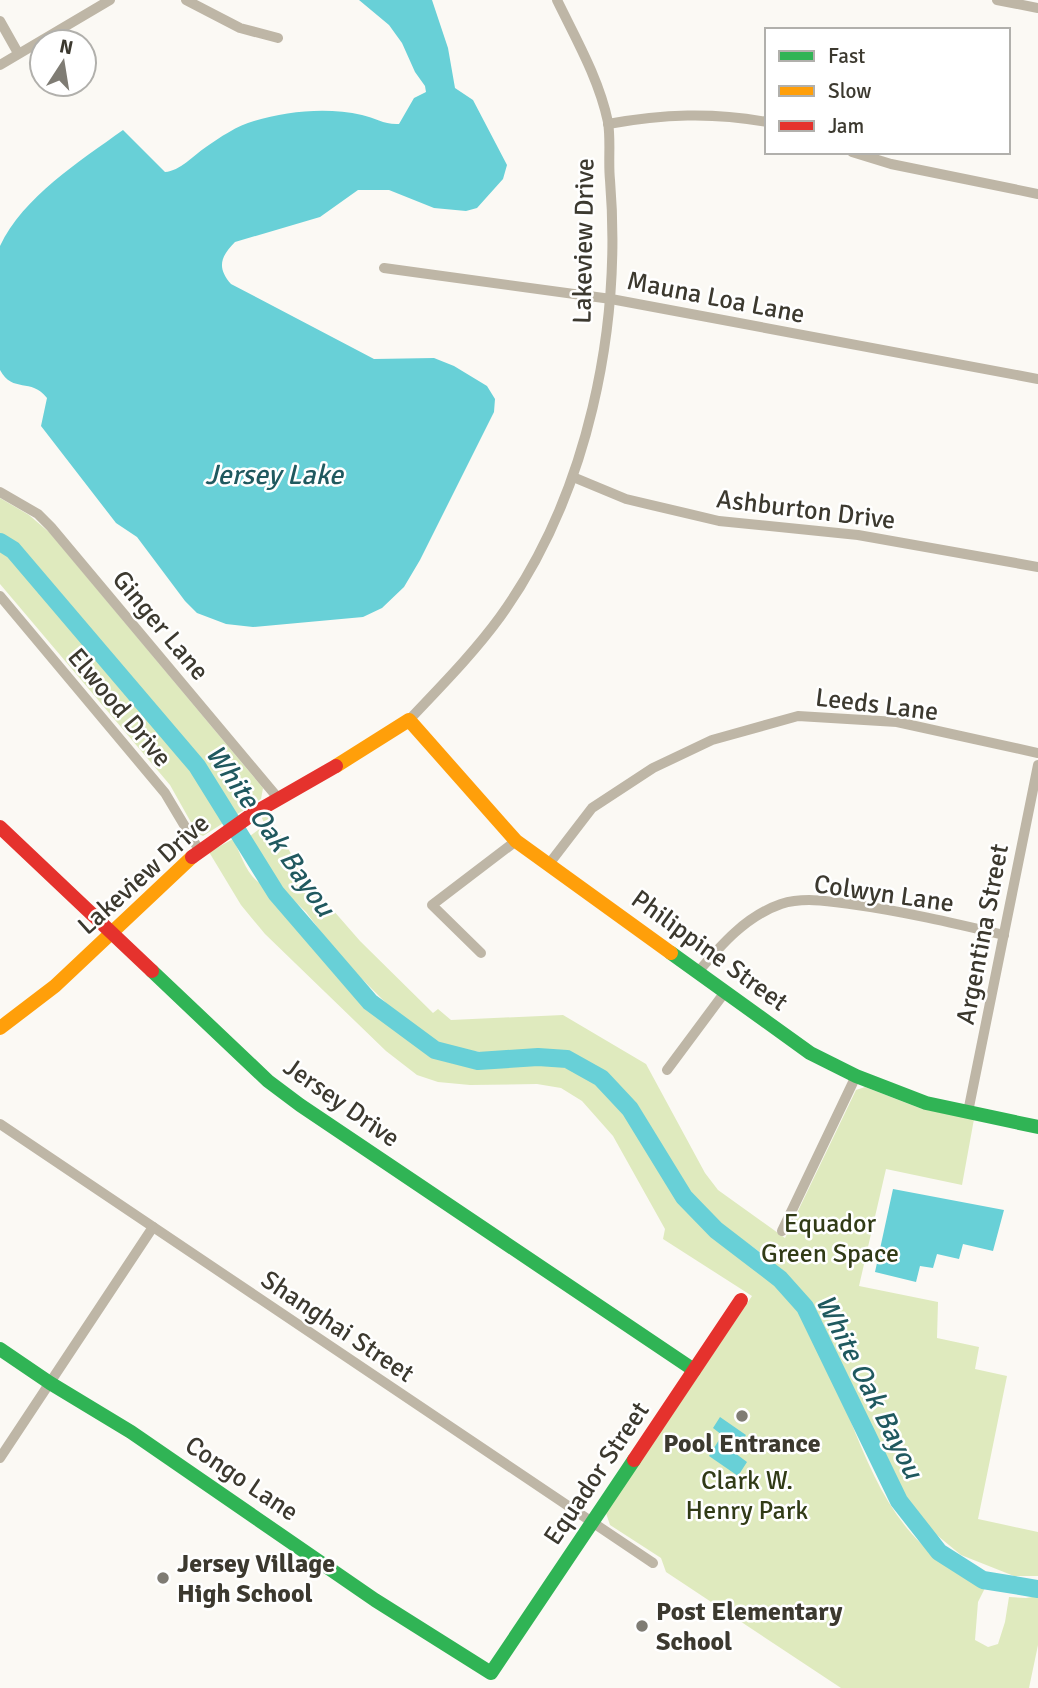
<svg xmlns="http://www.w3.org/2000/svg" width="1038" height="1688" font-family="Signika,sans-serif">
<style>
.green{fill:#dfeabe}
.water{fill:#68d0d7}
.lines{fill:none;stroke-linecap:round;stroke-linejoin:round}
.river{stroke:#68d0d7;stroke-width:18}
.street{stroke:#beb6a6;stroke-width:10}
.fast{stroke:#30b455;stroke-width:14}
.slow{stroke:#ff9f0a;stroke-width:14}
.jam{stroke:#e5322d;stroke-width:14}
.poi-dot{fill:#7f7c74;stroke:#fff;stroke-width:2.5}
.labels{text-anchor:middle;stroke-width:5;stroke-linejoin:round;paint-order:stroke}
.street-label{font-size:26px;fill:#3c392f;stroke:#fff}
.park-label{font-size:26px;fill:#313b16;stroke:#fff}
.poi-label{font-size:26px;font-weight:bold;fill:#3c392f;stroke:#fff;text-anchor:start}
.water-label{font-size:28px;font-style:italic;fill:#20595f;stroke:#fff}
</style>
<rect width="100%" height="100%" fill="#fbf9f4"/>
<g class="green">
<polygon points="0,498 29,515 50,533 263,788 261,799 203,836 197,833 170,785 0,584"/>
<polygon points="267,812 305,878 360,941 433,1013 438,1009 451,1020 563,1015 646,1064 705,1173 718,1190 785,1238 856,1090 865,1087 922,1109 974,1119 962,1185 886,1169 859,1286 938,1302 937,1338 979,1347 975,1369 1007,1376 978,1519 1038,1532 1038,1576 1014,1576 961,1555 932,1531 903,1499 884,1467 820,1323 805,1295 767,1257 709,1216 689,1192 640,1109 615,1085 574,1057 555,1052 502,1055 445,1047 405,1022 339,956 306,912 280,887 250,836 265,825 261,816"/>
<path d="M233 839C241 854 248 881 266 886 309 943 352 1000 411 1041 419 1047 428 1055 437 1059 453 1064 472 1068 489 1068 505 1068 521 1063 537 1062 562 1061 596 1078 612 1097 642 1135 661 1180 693 1217 724 1254 772 1270 799 1312 850 1386 863 1506 940 1559 955 1569 971 1576 987 1584L978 1602 975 1640 988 1647 998 1644 1005 1622 1009 1597 1026 1598 1038 1596V1645L1029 1688H841L666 1572 661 1558 610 1525 606 1513 752 1296 663 1239 665 1229 613 1136 582 1101 561 1088 537 1084 470 1085 438 1082 417 1075 386 1051 265 934 241 905 209 852Z"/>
</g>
<g class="water">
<path d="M359 0H432L448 48 455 88 473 100 507 165 503 179 477 208 466 211 434 208 389 190H358L320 217 235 242C220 257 217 268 231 284L374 359 434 358 454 366 487 386 495 399 494 412 420 560 404 587 382 608 363 617 253 627 226 624 197 613 185 601 137 537 116 523 41 426 47 398C31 377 13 394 0 370V246C23 197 80 161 123 130L165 172C180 171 193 156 206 147 219 138 238 125 254 121 288 111 327 107 362 115 375 118 385 125 399 124L414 98 426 92 425 86 415 72 402 43 389 25Z"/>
<polygon points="893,1189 1004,1210 993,1251 963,1244 959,1259 937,1254 933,1268 920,1266 916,1282 875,1272"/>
<polygon points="720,1417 746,1435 735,1453 747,1462 738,1476 709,1456 722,1435 713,1428"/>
</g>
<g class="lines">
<polyline class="river" points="0,542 13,550 197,766 276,893 370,1002 435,1050 478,1061 538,1057 567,1059 601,1078 630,1109 684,1197 716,1230 780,1279 805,1307 899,1501 939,1552 983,1580 1038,1589"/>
<g class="street">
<polyline points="186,0 240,28 278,38"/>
<polyline points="997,0 1038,8"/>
<polyline points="0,21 18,53"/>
<polyline points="0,65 110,0"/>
<path d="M608 124C663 114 712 112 767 122"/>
<polyline points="852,152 891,164 1038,194"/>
<polyline points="384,268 611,299 1038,379"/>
<polyline points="573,477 626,499 719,521 858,535 1038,567"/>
<polyline points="0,492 38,514 51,527 278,798"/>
<polyline points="0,596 165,793 199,850"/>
<path d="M409 720C440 687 473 654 500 617 588 495 622 328 610 180 608 161 611 140 608 122 599 79 576 39 557 0"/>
<polyline points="549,864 592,808 653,768 712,740 798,716 897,722 1038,753"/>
<polyline points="481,953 432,905 516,841"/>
<path d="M698 972C721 945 746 916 781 904 803 897 828 901 850 904 902 911 953 923 1004 935"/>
<polyline points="667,1070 725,992"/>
<polyline points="968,1112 1038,765"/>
<polyline points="0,1124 653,1563"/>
<polyline points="782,1231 856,1076"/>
<polyline points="0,1458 153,1227"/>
</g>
<g class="fast">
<polyline points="671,953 810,1053 856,1076 926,1103 1038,1127"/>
<polyline points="152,971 268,1081 300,1105 694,1370"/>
<polyline points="0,1349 50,1383 131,1432 375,1600 491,1673 634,1460"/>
</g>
<g class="slow">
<polyline points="336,766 409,720 516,841 671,953"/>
<polyline points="0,1028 55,986 192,857"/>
</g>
<g class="jam">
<polyline points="0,827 152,971"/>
<polyline points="192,857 254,813 336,766"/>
<polyline points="634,1460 741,1300"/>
</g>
</g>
<g class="poi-dot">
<circle cx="742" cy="1416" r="7"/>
<circle cx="163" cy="1578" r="7"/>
<circle cx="642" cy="1626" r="7"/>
</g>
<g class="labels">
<g class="street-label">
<text transform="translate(583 241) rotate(-89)" y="9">Lakeview Drive</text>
<text transform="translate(716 297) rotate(11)" y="9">Mauna Loa Lane</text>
<text transform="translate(806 509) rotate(7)" y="9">Ashburton Drive</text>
<text transform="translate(161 625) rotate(50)" y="9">Ginger Lane</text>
<text transform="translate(877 704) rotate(7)" y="9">Leeds Lane</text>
<text transform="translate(120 707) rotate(50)" y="9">Elwood Drive</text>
<text transform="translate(143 874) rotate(-42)" y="9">Lakeview Drive</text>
<text transform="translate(884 893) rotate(8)" y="9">Colwyn Lane</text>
<text transform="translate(982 934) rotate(-79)" y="9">Argentina Street</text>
<text transform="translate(710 950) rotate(36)" y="9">Philippine Street</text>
<text transform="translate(342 1102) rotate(35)" y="9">Jersey Drive</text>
<text transform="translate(338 1326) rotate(34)" y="9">Shanghai Street</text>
<text transform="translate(596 1473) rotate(-56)" y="9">Equador Street</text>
<text transform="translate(242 1478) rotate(34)" y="9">Congo Lane</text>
</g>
<g class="park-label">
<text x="830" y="1232">Equador<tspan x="830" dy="30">Green Space</tspan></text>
<text x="747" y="1489">Clark W.<tspan x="747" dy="30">Henry Park</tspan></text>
</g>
<g class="poi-label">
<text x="742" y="1452" text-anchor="middle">Pool Entrance</text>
<text x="177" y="1572">Jersey Village<tspan x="177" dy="30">High School</tspan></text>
<text x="656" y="1620">Post Elementary<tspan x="656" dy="30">School</tspan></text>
</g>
<g class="water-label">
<text x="274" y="484">Jersey Lake</text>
<text transform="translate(271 830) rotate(55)" y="10">White Oak Bayou</text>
<text transform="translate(870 1386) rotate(63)" y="10">White Oak Bayou</text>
</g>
</g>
<rect x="765" y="28" width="245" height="126" fill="#ffffff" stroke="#b1b0ac" stroke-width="2"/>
<rect x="779" y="51" width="35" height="10" fill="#30b455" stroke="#b1b0ac" stroke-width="2"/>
<text x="828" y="63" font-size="21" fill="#3c392f">Fast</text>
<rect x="779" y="86" width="35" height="10" fill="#ff9f0a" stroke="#b1b0ac" stroke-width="2"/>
<text x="828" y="98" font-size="21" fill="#3c392f">Slow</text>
<rect x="779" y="121" width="35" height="10" fill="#e5322d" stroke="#b1b0ac" stroke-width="2"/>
<text x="828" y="133" font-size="21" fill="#3c392f">Jam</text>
<g transform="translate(63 63) rotate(12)"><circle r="33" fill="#ffffff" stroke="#b1b0ac" stroke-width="2"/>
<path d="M0-5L12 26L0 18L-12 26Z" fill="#7f7c74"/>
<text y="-10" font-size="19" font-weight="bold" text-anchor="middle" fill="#3c392f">N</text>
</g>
</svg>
